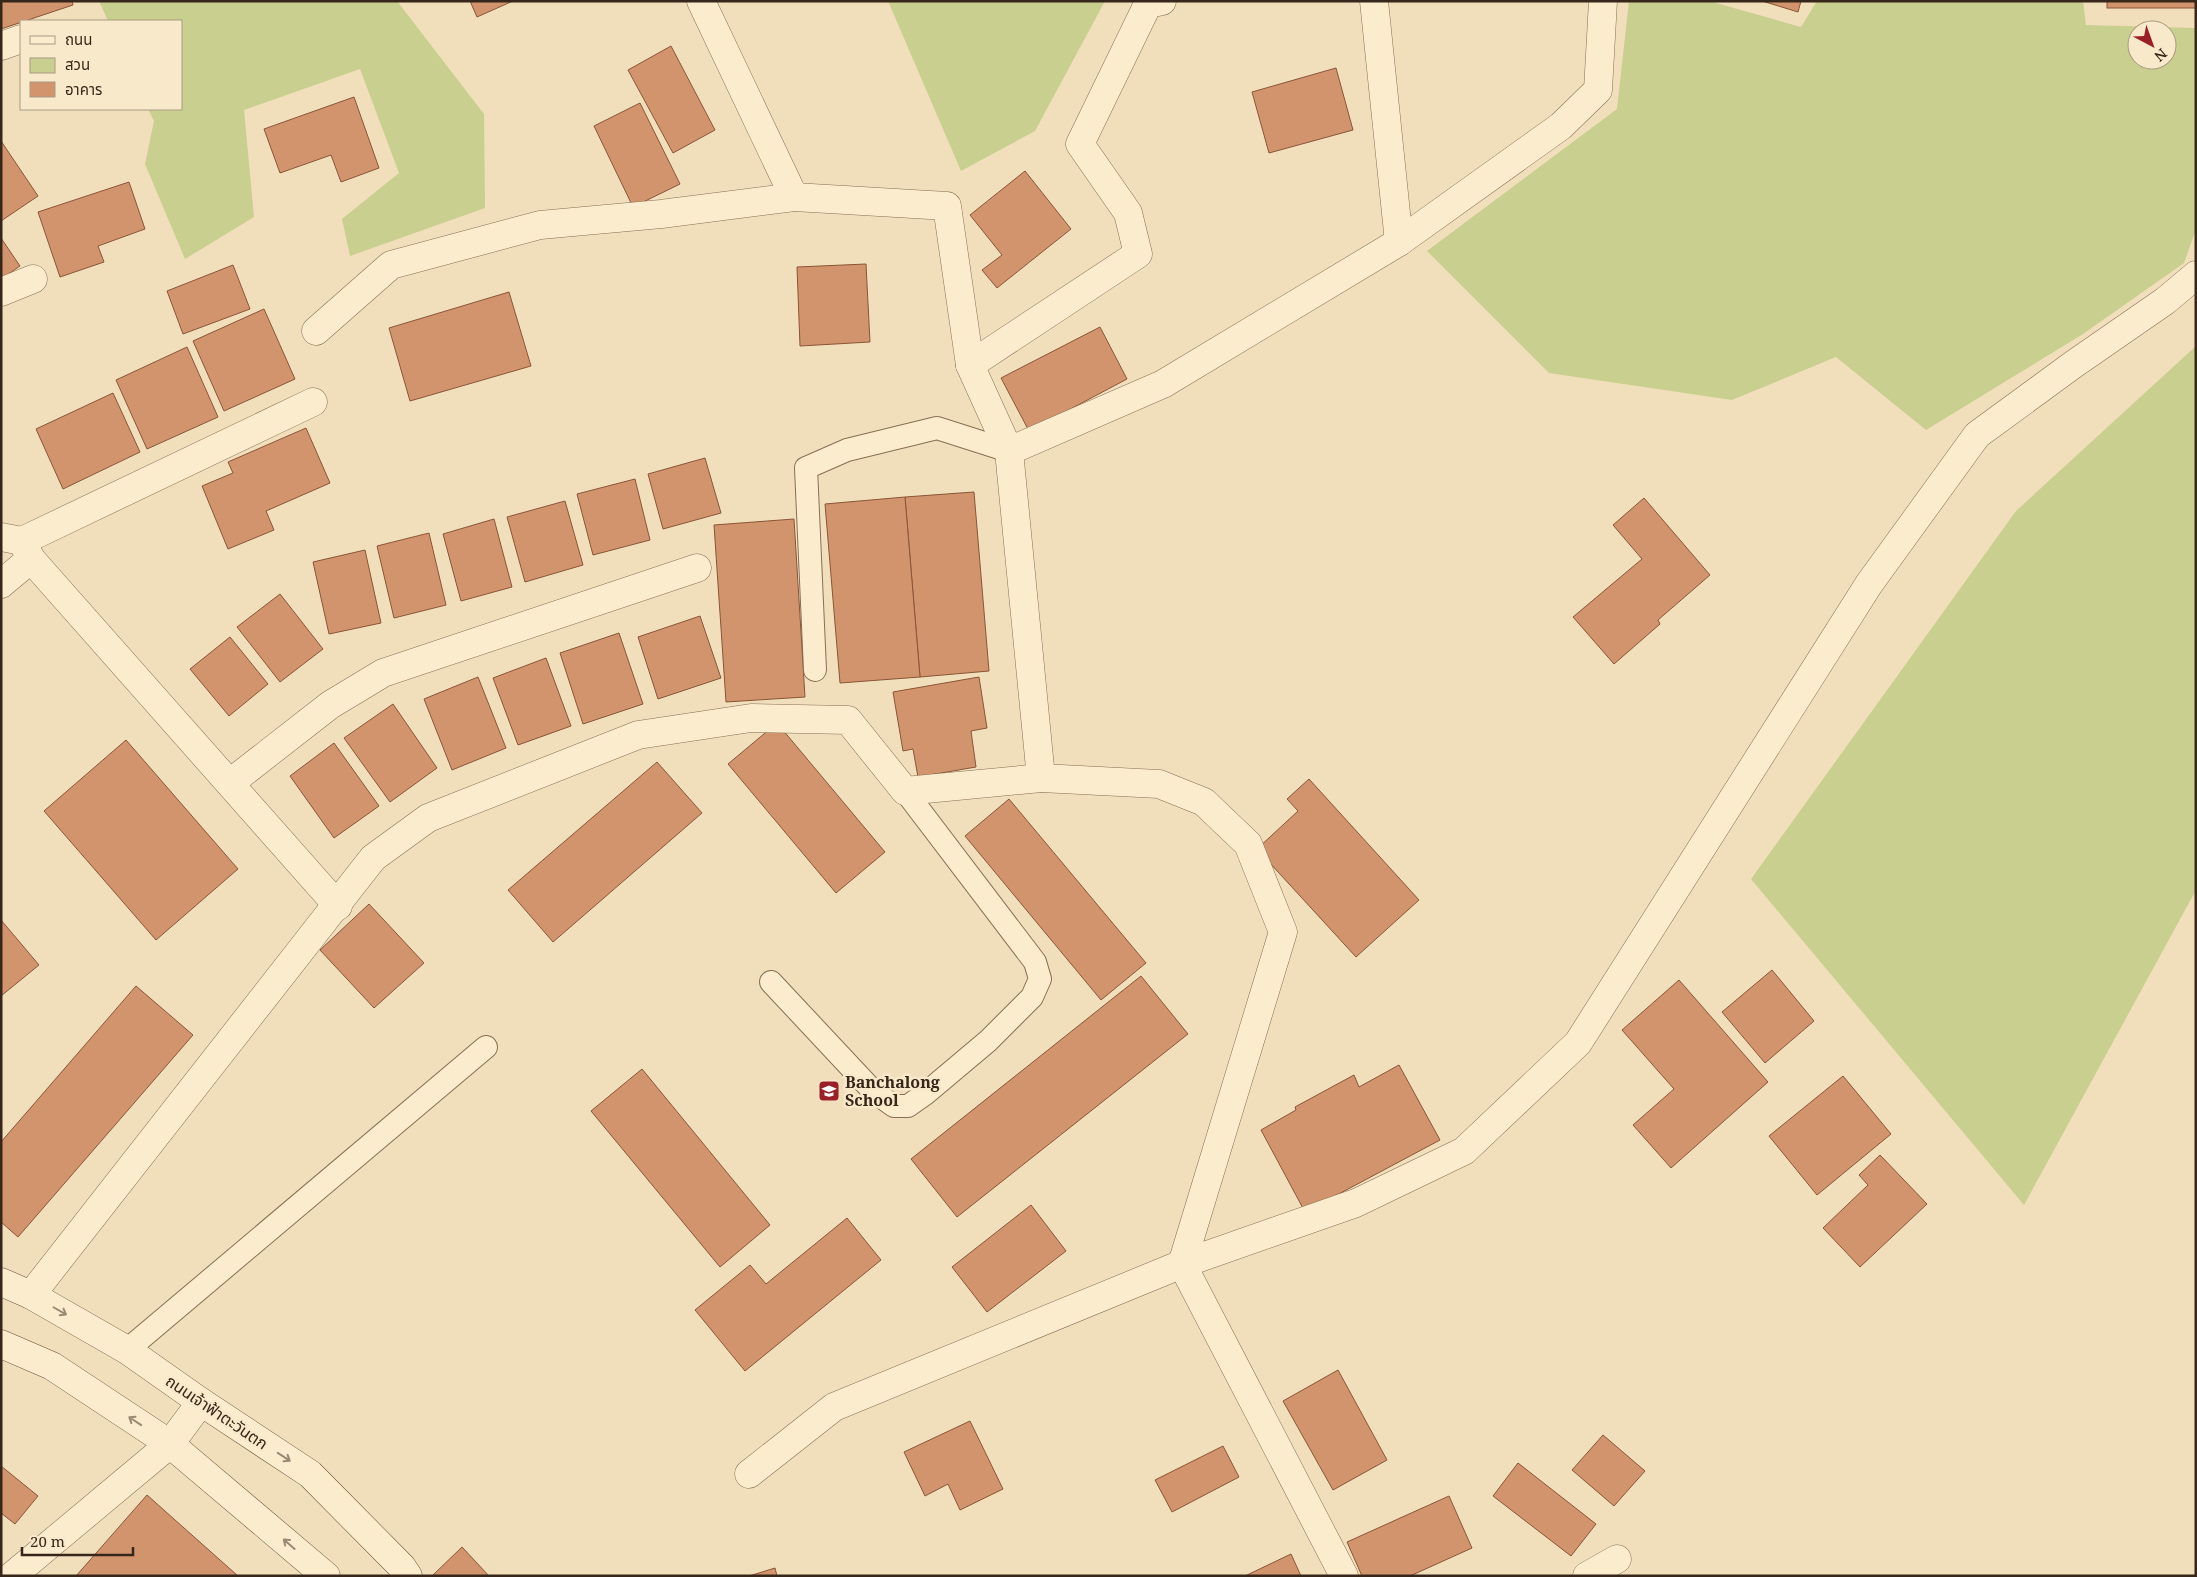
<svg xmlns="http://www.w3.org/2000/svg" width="2197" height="1577" font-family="'Noto Serif','Noto Sans Thai',serif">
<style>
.green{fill:#c9cf8e;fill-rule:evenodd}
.building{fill:#d2946d;stroke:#895538}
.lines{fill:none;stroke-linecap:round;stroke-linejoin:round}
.lane-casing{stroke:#886e54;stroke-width:24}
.street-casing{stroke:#886e54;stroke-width:29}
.secondary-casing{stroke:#6a4f37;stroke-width:29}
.lane{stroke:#fbecce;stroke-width:22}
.street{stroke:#fbecce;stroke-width:28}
.secondary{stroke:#fbecce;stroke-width:28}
.oneway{stroke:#988a74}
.labels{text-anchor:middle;stroke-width:5;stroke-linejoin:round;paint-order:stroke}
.poi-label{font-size:16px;font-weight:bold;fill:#36271a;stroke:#f8e9cb;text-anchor:start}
.street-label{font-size:16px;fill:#36271a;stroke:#f8e9cb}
</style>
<rect width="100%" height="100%" fill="#f1dfbb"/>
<g class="green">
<polygon points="99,1 397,1 484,114 485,208 350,256 342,219 399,173 360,69 244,110 254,217 185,259 145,164 154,121 148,109 181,109 181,21 108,21"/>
<polygon points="888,1 1105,1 1035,131 961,171"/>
<path d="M1629 1H1709L1801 27 1817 1H2083L2086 25 2196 28V229L2184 263 2083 334 1926 430 1836 357 1732 400 1549 373 1427 251 1617 109ZM2137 30H2167V60H2137Z"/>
<polygon points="2196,346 2196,890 2024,1205 1751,879 2016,511"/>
</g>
<g class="building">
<polygon points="1,1 72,1 73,5 1,29"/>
<polygon points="470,1 513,1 477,17"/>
<polygon points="1762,1 1801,1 1798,12"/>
<rect x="2107" y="1" width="89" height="7"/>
<polygon points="671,46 715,130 673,153 628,70"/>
<polygon points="1336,68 1353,130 1269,153 1252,92"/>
<polygon points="354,97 379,168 341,182 331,155 280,173 264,129"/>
<polygon points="640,103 680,184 633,207 594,126"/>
<polygon points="1,141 38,196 1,221"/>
<polygon points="1025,171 1071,229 997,288 982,270 1002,255 970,215"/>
<polygon points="129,182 145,229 98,246 104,262 60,277 38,212"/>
<polygon points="1,238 20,266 1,279"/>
<polygon points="866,264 870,342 800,346 797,267"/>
<polygon points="233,265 250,309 183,334 167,291"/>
<polygon points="509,292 531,366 410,401 389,328"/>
<polygon points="264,309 295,379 224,411 193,341"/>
<polygon points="1100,327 1127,379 1029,431 1001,378"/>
<polygon points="187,347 218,417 147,449 116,380"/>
<polygon points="113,393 140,452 63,489 36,429"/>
<polygon points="306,428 330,483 266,511 274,530 228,549 202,486 233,473 228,462"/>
<polygon points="705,458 721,513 663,529 648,474"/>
<polygon points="635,479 650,540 593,555 577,494"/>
<polygon points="974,492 989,671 920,677 905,497"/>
<polygon points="905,497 920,677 840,683 825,504"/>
<polygon points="1644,498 1710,575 1658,620 1660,624 1614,664 1573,617 1642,559 1613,525"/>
<polygon points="565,501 583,565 525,582 507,517"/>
<polygon points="494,519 512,587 461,601 443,534"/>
<polygon points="794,519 805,697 726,702 714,525"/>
<polygon points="429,533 446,605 394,618 377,546"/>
<polygon points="365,550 381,623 329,634 313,562"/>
<polygon points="280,594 323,649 280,682 237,627"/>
<polygon points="700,616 721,678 658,699 638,637"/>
<polygon points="619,633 643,704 583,724 560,653"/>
<polygon points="230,637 268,684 229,716 190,669"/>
<polygon points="546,658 571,726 518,745 493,678"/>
<polygon points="478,677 506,748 452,770 424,699"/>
<polygon points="979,677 987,728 971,731 976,767 918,777 913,749 903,751 893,692"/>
<polygon points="393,704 437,768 390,802 344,738"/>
<polygon points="777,723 885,852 836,893 728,764"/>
<polygon points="126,740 238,869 156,940 44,811"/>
<polygon points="334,743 379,806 334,838 290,776"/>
<polygon points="657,762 702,813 553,942 508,890"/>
<polygon points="1309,779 1419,900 1356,957 1257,849 1298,811 1287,799"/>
<polygon points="1009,799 1146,963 1101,1000 965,836"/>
<polygon points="369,904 424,963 374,1008 320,950"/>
<polygon points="1,920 39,965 1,996"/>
<polygon points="1772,970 1814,1021 1765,1063 1722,1012"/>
<polygon points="1141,976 1188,1034 957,1217 911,1159"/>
<polygon points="1679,980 1768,1082 1671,1168 1633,1125 1674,1089 1622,1030"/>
<polygon points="136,986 193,1035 18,1237 1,1222 1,1142"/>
<polygon points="1399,1065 1440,1140 1305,1212 1261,1130 1296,1110 1295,1107 1354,1075 1359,1087"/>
<polygon points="642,1069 770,1225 720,1267 591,1111"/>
<polygon points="1843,1076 1891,1134 1817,1195 1769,1136"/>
<polygon points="1880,1155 1927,1204 1860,1267 1823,1228 1868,1185 1859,1175"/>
<polygon points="1031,1205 1066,1251 987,1312 952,1267"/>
<polygon points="847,1218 881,1260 745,1371 695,1310 750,1265 766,1284"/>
<polygon points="1338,1370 1387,1460 1333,1490 1283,1401"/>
<polygon points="970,1421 1003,1489 960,1510 948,1484 925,1496 904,1452"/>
<polygon points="1603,1435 1645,1471 1614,1506 1572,1470"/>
<polygon points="1223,1446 1239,1477 1172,1512 1155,1480"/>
<polygon points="1518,1463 1596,1524 1571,1556 1493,1496"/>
<polygon points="1,1466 38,1496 15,1524 1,1513"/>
<polygon points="147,1495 238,1576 76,1576"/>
<polygon points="1449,1496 1472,1548 1410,1576 1362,1576 1347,1542"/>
<polygon points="462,1547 489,1576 432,1576"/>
<polygon points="1291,1554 1301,1576 1245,1576"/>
<polygon points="775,1568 777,1576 749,1576"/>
</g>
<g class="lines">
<g class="lane-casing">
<g id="lane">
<polyline points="815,670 806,468 847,450 937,428 1009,451"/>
<polyline points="771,982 873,1091 894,1106 908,1106 925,1094 988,1041 1032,997 1040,979 1035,962 905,791"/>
<polyline points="127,1350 486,1047"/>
</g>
</g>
<g class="street-casing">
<g id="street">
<polyline points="701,1 794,197"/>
<polyline points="1374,1 1399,242"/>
<polyline points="1,46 21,39"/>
<polyline points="1,292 33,279"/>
<polyline points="316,331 391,265 540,225 661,214 794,197 947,206 970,365 1009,451 1041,778"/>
<polyline points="970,365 1138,254 1128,213 1080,144 1148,4 1162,1"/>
<polyline points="1009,451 1163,384 1399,242 1561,126 1598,90 1603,1"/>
<polyline points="1,537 22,541 31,559 338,906"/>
<polyline points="22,541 313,402"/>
<polyline points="1,584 31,559"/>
<polyline points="230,783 330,705 383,673 697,568"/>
<polyline points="31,1295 373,858 428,818 638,735 751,718 848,720 905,791 1041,778 1159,784 1204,802 1248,844 1283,932 1182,1264 1344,1576"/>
<polyline points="749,1474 834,1407 1182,1264 1356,1203 1464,1151 1578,1043 1869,584 1977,435 2074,364 2165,301 2196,275"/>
<polyline points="12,1576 170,1444 201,1402"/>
<polyline points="1587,1576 1617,1559"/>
</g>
</g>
<g class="secondary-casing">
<g id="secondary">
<polyline points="1,1282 31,1295 127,1350 201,1402 310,1474 402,1567 408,1576"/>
<polyline points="1,1344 52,1366 170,1444 326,1576"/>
</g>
</g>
<use href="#lane" class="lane"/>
<use href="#street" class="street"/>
<use href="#secondary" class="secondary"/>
</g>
<defs><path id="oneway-shaft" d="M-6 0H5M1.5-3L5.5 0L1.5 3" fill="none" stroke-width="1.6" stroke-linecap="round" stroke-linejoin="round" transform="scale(1.25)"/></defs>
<g class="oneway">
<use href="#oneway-shaft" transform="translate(60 1311) rotate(30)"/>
<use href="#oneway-shaft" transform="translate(135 1421) rotate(-146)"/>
<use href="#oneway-shaft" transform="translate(284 1457) rotate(33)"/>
<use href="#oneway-shaft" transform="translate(289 1544) rotate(-139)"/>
</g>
<defs>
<g id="school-square" transform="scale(1.125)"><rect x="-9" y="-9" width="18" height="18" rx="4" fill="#9b2025" stroke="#f8e9cb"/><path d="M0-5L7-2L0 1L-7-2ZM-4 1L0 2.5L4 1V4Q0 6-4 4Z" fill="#fff"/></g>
</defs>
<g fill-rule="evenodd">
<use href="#school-square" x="829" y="1091"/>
</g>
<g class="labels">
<g class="poi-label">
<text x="845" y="1088">Banchalong<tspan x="845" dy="18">School</tspan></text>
</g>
<g class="street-label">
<text transform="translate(217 1412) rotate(34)" y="6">ถนนเจ้าฟ้าตะวันตก</text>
</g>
</g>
<rect width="2197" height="1577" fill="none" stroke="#36271a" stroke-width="5"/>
<rect x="20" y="20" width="162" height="90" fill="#f8e9cb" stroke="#aa9b84"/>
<rect x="30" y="36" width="25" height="8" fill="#fbecce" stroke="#aa9b84"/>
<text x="65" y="45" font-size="15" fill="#36271a">ถนน</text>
<rect x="30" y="58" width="25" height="15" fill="#c9cf8e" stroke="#aa9b84"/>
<text x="65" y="70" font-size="15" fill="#36271a">สวน</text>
<rect x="30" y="82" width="25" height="15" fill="#d2946d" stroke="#aa9b84"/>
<text x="65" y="95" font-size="15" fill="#36271a">อาคาร</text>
<g transform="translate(2152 45) rotate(139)"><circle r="24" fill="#f8e9cb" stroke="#aa9b84"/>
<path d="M0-4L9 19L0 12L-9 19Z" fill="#9b2025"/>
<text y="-8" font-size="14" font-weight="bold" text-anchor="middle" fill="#36271a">N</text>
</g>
<path d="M22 1547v8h111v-8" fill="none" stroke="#36271a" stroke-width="2.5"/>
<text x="30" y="1547" font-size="15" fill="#36271a" stroke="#f8e9cb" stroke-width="4" paint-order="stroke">20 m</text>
</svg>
